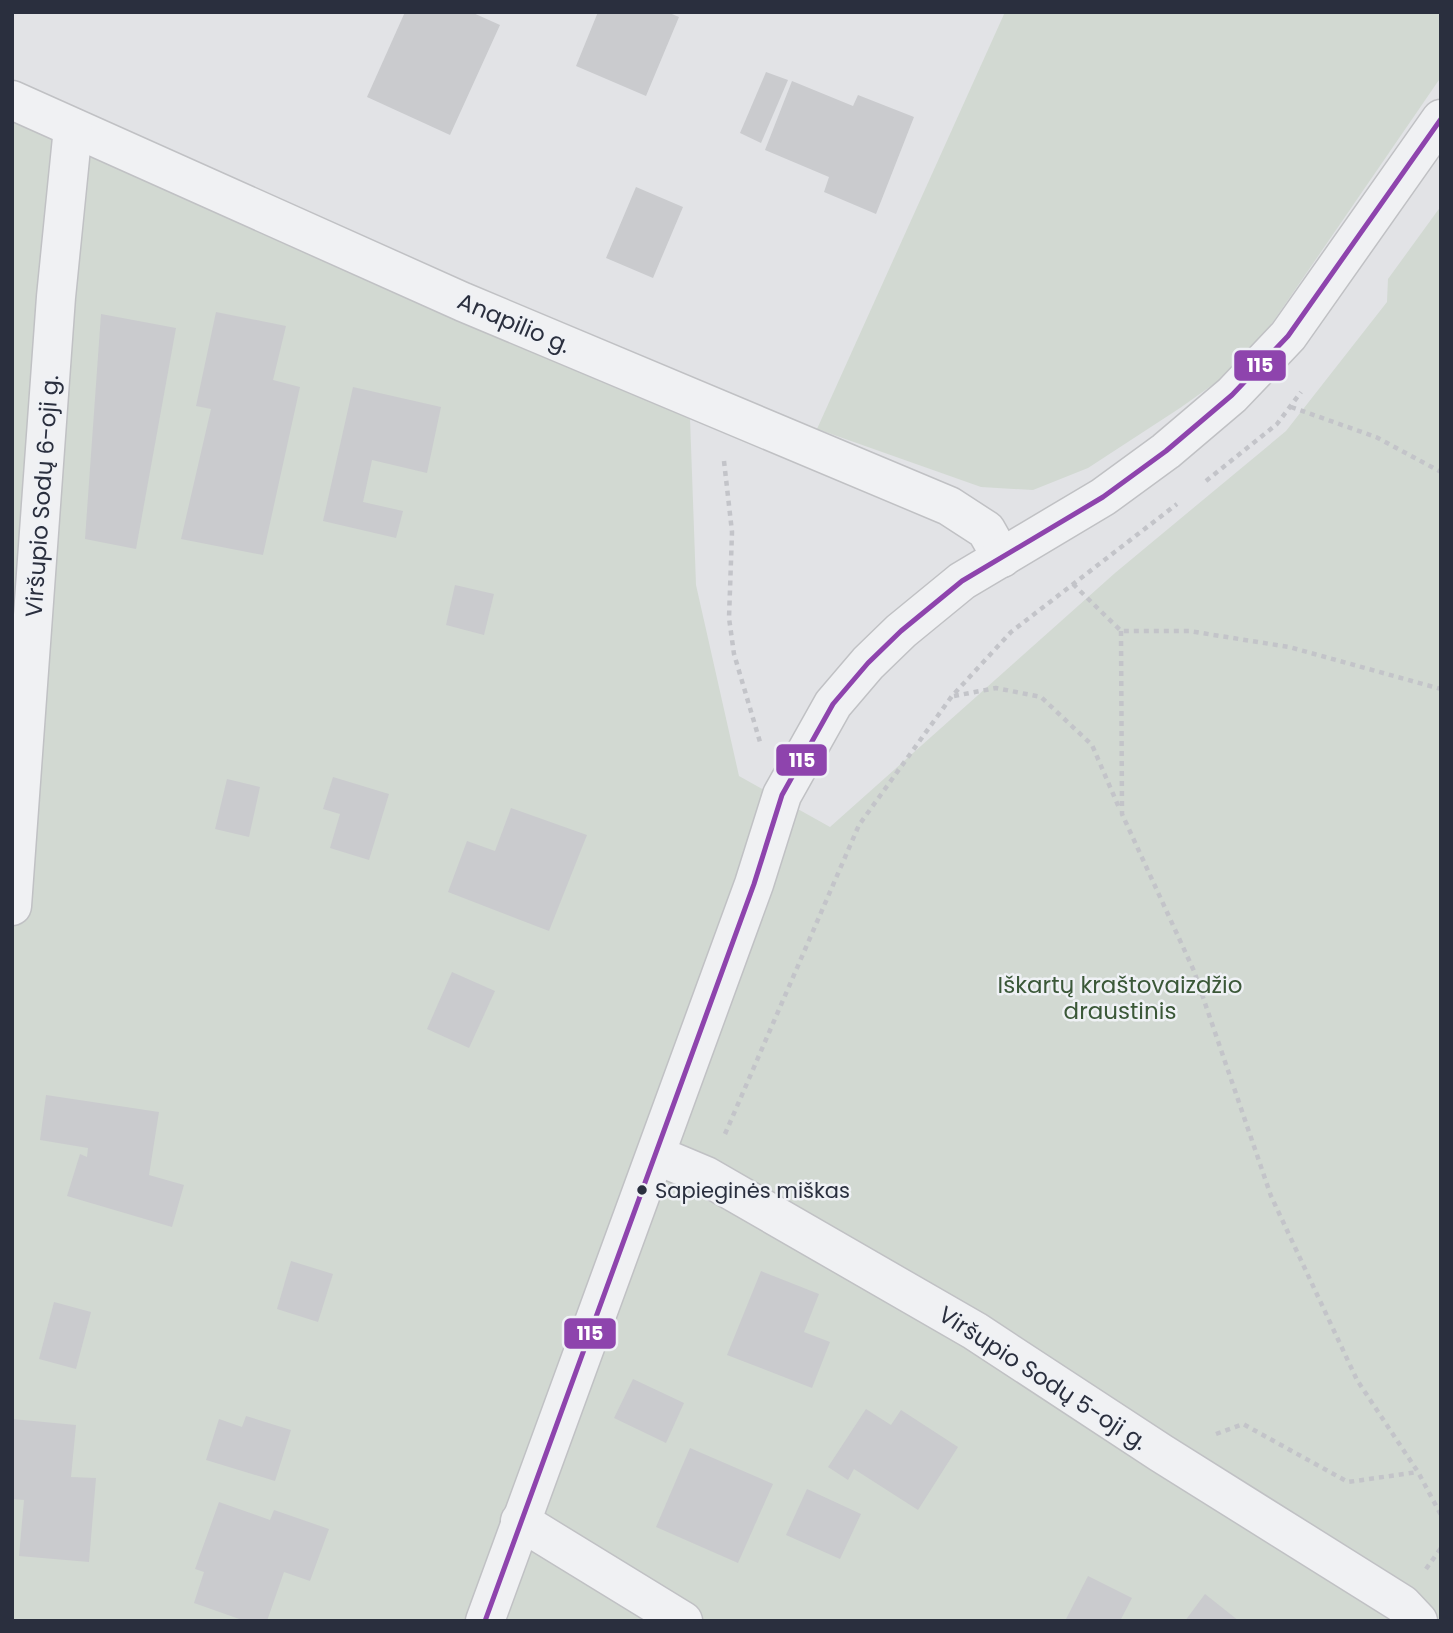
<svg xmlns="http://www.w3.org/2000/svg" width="1453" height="1633" font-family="Poppins,sans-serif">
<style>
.green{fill:#d2d9d2}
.building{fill:#cacbce}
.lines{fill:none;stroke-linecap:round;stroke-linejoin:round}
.minor-casing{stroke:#c0c1c4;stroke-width:41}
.path{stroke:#c3c4c9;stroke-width:4.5;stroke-dasharray:5 5;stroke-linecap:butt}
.minor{stroke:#f0f1f3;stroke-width:38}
.bus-1-casing{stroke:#eff1f5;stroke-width:10}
.bus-1{stroke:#8e44ad;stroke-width:5}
.bus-dot{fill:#2a2f3e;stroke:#eff1f5;stroke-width:2.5}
.labels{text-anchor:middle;stroke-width:5;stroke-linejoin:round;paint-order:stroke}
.bus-label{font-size:21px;fill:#2a2f3e;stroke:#eff1f5;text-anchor:start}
.street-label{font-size:23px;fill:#2a2f3e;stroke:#eff1f5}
.park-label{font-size:23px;fill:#3b5838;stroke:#eff1f5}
.line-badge{stroke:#eff1f5;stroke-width:2.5}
.badge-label{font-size:19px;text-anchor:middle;font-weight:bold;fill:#fff}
</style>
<rect width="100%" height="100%" fill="#e2e3e6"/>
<g class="green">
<polygon points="1005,12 1441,12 1441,77 1266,332 1225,376 1180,408 1088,468 1033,490 981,487 817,429"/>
<polygon points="12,118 690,418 696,585 739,776 830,827 1115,573 1286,431 1387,302 1388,279 1441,206 1441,1621 12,1621"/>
</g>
<g class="building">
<polygon points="405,12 471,12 500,25 450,135 367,97"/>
<polygon points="598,12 667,12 679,17 646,96 576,66"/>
<polygon points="766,72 788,80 761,143 740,133"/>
<polygon points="792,81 853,106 858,95 914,117 876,214 824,192 829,177 765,150"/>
<polygon points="636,187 683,207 653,278 606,258"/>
<polygon points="216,312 286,326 273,380 300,387 263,555 181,539 211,409 196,406"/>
<polygon points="101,314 176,328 136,549 85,539"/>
<polygon points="353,387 441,407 427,473 372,460 363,502 403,511 396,538 323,521"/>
<polygon points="455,585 494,594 484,635 446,625"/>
<polygon points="333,777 389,794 369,860 330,848 340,814 323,809"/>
<polygon points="227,779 260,787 249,837 215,829"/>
<polygon points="511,808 587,835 549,931 448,892 467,841 495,851"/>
<polygon points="452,972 495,991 469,1048 427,1029"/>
<polygon points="46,1095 159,1112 149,1175 184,1185 172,1227 67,1196 80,1154 87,1157 88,1148 40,1140"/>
<polygon points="291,1261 333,1274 318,1322 277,1309"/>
<polygon points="761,1271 819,1294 804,1332 830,1342 812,1388 727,1355"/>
<polygon points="54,1302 91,1312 76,1369 39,1359"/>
<polygon points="633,1379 684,1403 666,1443 614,1418"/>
<polygon points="866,1409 891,1425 901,1410 958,1447 918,1510 854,1469 848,1480 828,1467"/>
<polygon points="246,1416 291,1430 275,1481 206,1460 219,1419 242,1427"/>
<polygon points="12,1419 76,1425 71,1477 96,1478 89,1562 19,1556 24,1500 12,1499"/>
<polygon points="690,1448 773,1484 738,1563 656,1527"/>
<polygon points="807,1489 861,1514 840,1559 786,1535"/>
<polygon points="219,1502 270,1520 274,1510 329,1529 310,1581 284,1572 267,1621 245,1621 194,1603 204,1572 195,1569"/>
<polygon points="1088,1576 1132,1598 1120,1621 1065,1621"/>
<polygon points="1205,1594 1239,1621 1185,1621"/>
</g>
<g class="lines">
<g class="minor-casing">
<g id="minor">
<polyline points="12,100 463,302 949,506 986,530 1002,558"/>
<polyline points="12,906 56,297 73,128"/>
<polyline points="656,1155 706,1176 975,1331 1161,1453 1402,1604 1418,1621"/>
<polyline points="520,1521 683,1621"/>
<polyline points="485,1621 754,884 782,795 833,704 868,663 901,631 962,581 1103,497 1166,451 1232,395 1288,336 1441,119"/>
</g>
</g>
<g class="path">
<polyline points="1291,407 1376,437 1441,472"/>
<polyline points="724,461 732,532 729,618 734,654 760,742"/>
<polyline points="1206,481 1277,424 1301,392"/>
<polyline points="1073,584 1121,631 1189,631 1289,647 1441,689"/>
<polyline points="1121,631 1122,814 1194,971 1271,1196 1357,1380 1418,1472 1441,1515"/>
<polyline points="954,696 996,688 1041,697 1092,745 1120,810"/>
<polyline points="725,1134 859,825 952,696 1011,632 1177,504"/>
<polyline points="1216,1434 1243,1424 1348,1482 1418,1472"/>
<polyline points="1426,1569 1441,1548"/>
</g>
<use href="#minor" class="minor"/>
<g class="bus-1-casing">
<polyline id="bus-1" points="485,1621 754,884 782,795 833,704 868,663 901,631 962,581 1103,497 1166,451 1232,395 1288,336 1441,119"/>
</g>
<use href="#bus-1" class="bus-1"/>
</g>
<circle class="bus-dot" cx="642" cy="1190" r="6"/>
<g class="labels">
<g class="bus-label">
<text x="655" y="1198">Sapieginės miškas</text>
</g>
<g class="street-label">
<text transform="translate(514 323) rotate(23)" y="8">Anapilio g.</text>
<text transform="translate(42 496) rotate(-86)" y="8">Viršupio Sodų 6-oji g.</text>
<text transform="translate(1043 1378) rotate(33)" y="8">Viršupio Sodų 5-oji g.</text>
</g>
<g class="park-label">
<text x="1120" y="993">Iškartų kraštovaizdžio<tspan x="1120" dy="26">draustinis</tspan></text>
</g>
</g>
<g class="line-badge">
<rect x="1233" y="349" width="54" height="33" rx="7" fill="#8e44ad"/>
<rect x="775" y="743" width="53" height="34" rx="7" fill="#8e44ad"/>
<rect x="563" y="1317" width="54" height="33" rx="7" fill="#8e44ad"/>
</g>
<g class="badge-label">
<text x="1260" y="372">115</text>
<text x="802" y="767">115</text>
<text x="590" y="1340">115</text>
</g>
<rect width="1453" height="1633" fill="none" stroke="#2a2f3e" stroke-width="28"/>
</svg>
